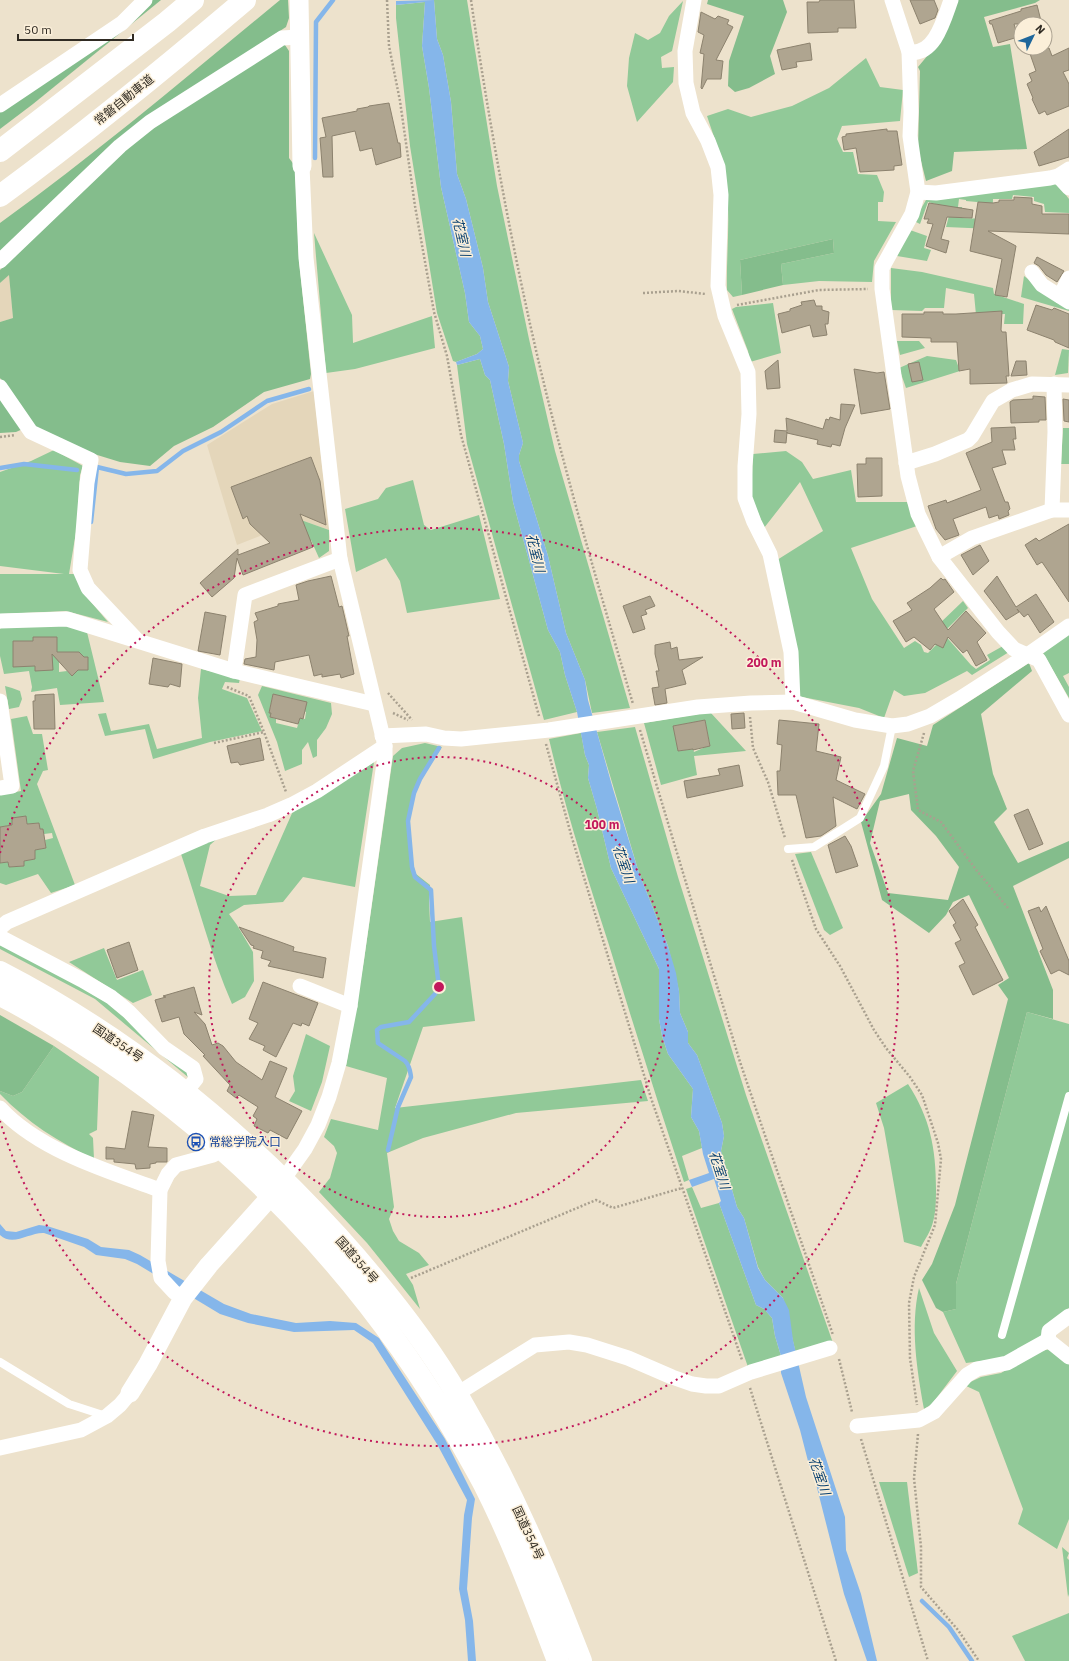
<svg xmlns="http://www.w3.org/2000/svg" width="1069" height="1661" font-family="'IBM Plex Sans','Noto Sans JP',sans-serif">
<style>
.built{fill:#e4d6ba}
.green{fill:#91c998;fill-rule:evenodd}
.forest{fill:#84bd8c;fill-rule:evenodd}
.water{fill:#85b6ea}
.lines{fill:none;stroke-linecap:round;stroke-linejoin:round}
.stream{stroke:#85b6ea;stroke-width:4.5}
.building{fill:#afa590;stroke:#8c826e}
.path{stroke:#a9a08f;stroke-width:2.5;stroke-dasharray:2 2;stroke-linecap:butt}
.service{stroke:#fff;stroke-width:8}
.minor{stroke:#fff;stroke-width:15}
.tertiary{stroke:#fff;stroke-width:19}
.trunk{stroke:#fff;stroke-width:22}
.motorway{stroke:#fff;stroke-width:22}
.ring{fill:none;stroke:#c2185b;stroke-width:2;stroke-dasharray:2 4}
.labels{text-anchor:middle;stroke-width:3;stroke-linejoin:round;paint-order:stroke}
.street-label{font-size:12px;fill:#302b23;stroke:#fbefd9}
.transit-label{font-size:12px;fill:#164399;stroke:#fbefd9;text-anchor:start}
.water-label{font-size:13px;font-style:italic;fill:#0b4271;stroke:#fbefd9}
.centre{fill:#c2185b;stroke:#fbefd9;stroke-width:2}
.ring-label{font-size:12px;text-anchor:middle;font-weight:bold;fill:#c2185b;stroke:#fbefd9;stroke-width:3;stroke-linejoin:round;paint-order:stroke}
</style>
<rect width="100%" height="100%" fill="#ede2cc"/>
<g class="built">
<polygon points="9,274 13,318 0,322 0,283"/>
<polygon points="314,391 329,530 301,520 277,517 260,536 237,545 207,445 272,404"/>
</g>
<g class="green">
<polygon points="434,0 467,0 497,186 529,339 555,451 630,708 592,713 585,680 566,633 548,556 519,461 519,455 523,443 508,381 509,367 488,302 483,268 466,199 457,174 451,102 443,55 437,39"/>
<polygon points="683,1 672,51 661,57 662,68 674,67 673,82 637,122 627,86 629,58 635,33 648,40 660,33 669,16"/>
<polygon points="425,2 422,46 429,88 441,187 465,293 469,322 480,336 483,349 477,354 456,362 453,361 437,313 410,146 396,18 396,5"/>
<path d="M866 58 880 87 903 90 900 121 842 126 837 139 843 152H853L858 174 877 175 884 192 883 202H878V221L896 222 874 261 872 282 819 281 783 285 781 264 834 253 833 239 740 260 742 295 733 297 727 290C726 255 731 219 726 183 724 161 714 138 707 116L728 109 751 117 792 106 829 88Z"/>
<path d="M1051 183 1058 185 1069 199V213L1045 212 1044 204 1034 201V197L1013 195 1012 199H993L992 229 946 227 951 208 928 202 920 224 914 221 926 200ZM959 199 966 200V201L988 203 987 219 962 218V207H958Z"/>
<polygon points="910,230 927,236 924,248 931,250 927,261 897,256"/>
<polygon points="314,233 352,315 353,343 432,316 435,348 355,369 326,373"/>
<polygon points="891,268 922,272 993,288 994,294 1024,304 1023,324 1004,324 1005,314 976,315 974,294 946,288 944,308 925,308 922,311 891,310"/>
<polygon points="1024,276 1069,309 1069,311 1021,297"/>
<polygon points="773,303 781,353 750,362 748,351 732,309 736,307"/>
<polygon points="897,341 919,341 925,348 900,355"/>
<polygon points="1062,349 1069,350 1068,373 1055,375"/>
<polygon points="927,356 956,360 960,371 906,388 899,368"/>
<polygon points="480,359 485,375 490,380 504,444 513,502 548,630 560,652 565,675 577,712 544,720 467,444 457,365"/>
<polygon points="1063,428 1069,428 1069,464 1061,464"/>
<polygon points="54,450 83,466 80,475 77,526 69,574 75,574 86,596 108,622 66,611 0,614 0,574 64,574 0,566 0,472 31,461"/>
<polygon points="786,451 802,462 813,479 851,470 856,502 907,502 917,526 851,548 872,599 904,648 915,641 921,645 924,652 928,653 936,645 933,641 937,626 963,601 968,608 943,633 971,665 976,669 990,660 987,655 1003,646 1009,652 972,675 967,671 925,693 904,696 894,690 884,718 859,708 797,696 777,560 823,531 800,482 764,528 751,495 753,454"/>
<polygon points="413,480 424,525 431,530 479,515 500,599 407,613 400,581 386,558 356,572 345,509 378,499 386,488"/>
<polygon points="301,520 329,530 329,551 319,558 311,540 305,542"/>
<path d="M51 625 86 628 104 702 60 705 57 688 31 692 32 687 29 671 4 674 0 656V629L3 626ZM33 637H57L49 647 35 671V666H13V641H33ZM59 652 84 657H88V670H78L72 676 67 671 59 672Z"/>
<polygon points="1069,631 1069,673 1063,676 1069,687 1069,698 1043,653 1045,648"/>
<polygon points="201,669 240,678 239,683 225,682 222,689 247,698 262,731 210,742 153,759 145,729 105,736 98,714 106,713 111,731 149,724 157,749 202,738 198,698"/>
<polygon points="5,686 12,688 20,691 22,699 19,707 9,709"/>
<path d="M262 686 331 703 332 714 326 728 317 740V756L313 758 308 742 302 750V764L285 771 277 742 258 695ZM273 694 306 712 305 719 300 718 297 728 276 723V719L270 717 271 713H269Z"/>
<path d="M710 712 746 751 694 756 697 775 661 785 644 723ZM705 720 710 745 694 752 693 749 678 751 674 726Z"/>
<polygon points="27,716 33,734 42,734 48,770 43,771 37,784 75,885 51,893 38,874 6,885 0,883 0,863 8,862 9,867 24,866 24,861 35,859 35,850 46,848 45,840 53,838 52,833 44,834 43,829 40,829 39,823 27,824 26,817 12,818 12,825 0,827 0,795 21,791 11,719"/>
<polygon points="635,727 678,877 746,1095 833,1343 796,1354 783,1298 765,1280 758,1267 744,1218 737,1207 721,1151 724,1136 722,1123 697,1055 688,1043 688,1032 680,1013 679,991 668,946 639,873 597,732"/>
<path d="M581 733 585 755 589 765 588 778 597 809 611 868 659 969V1019L662 1036 668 1054 693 1089 691 1117 699 1131 702 1148 682 1156 689 1180 684 1182C658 1103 633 1024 609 945 587 877 565 808 549 739Z"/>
<polygon points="425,743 442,747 417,785 407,821 411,870 430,885 429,901 430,922 462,917 475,1021 423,1027 395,1108 641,1080 648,1101 516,1113 423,1138 387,1153 394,1207 389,1219 393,1231 399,1241 419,1253 429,1265 406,1274 413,1285 420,1309 367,1243 319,1192 330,1178 337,1153 334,1146 324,1137 331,1119 378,1130 387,1078 346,1066 364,960 393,756 402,748"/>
<path d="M374 762 355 887 303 877 283 902 244 905 229 914 237 925 253 952 254 981 245 997 232 1004C211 956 198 904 181 854L219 837 210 845 200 886 229 896 256 895 293 811Z"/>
<polygon points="811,852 843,928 830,935 824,930 795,854"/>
<polygon points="0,945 38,962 111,1005 188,1072 189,1078 95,999 0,949"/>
<polygon points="104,948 117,980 143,970 152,995 133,1003 69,962"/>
<polygon points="1027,1012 1069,1024 1069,1308 1046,1326 1041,1336 1005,1358 966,1363 943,1312 956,1309 956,1284"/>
<polygon points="306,1034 330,1046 322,1082 311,1111 289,1101 295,1091 293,1076"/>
<path d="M54 1046 99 1077 97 1130 89 1134 93 1138 94 1159C58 1142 27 1122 0 1094V1091L13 1096 22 1092Z"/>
<path d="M908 1084C930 1118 936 1148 936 1189 936 1199 936 1212 933 1222 931 1231 925 1239 921 1247L904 1242 884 1128 876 1103Z"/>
<polygon points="692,1187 701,1208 719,1203 756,1305 764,1309 772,1318 775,1336 781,1356 748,1367 686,1189"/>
<path d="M919 1288 934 1333 957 1371 932 1404 924 1409C917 1370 910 1327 919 1288Z"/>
<polygon points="1051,1349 1069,1363 1069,1519 1057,1549 1018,1524 1023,1509 979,1392 964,1385 981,1377 1001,1373 1035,1352"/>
<polygon points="879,1482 907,1482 918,1573 909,1577"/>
<polygon points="1062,1547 1069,1553 1067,1558 1069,1560 1069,1594 1068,1597"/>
<polygon points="1069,1613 1069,1661 1025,1661 1012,1636"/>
</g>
<g class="forest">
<polygon points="152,0 161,0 33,104 0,129 0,110"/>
<path d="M280 0H288L289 18 286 27 161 109 0 255V223C97 153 188 76 280 0Z"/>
<polygon points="708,0 783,0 787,12 770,56 775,74 749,88 735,92 728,86 729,61 744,16 707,4"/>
<polygon points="958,0 1040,0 1035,3 984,17 993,47 1010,44 1027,149 954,152 952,171 926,181 918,149 920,71 918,67 938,43"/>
<polygon points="279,43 285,45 289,51 289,158 295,166 299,260 311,374 310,379 264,392 213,427 174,446 150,466 120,462 81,450 36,428 0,378 0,322 13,318 9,275 0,283 0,270 118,152"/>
<polygon points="833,239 834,253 781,264 783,285 742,295 740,260"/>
<polygon points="0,393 25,428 16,432 0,433"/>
<path d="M1029 663 1032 671 981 714 993 774 1007 809 994 822 1018 863 1069 841V858L1013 886 1053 990V1019L1027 1012 956 1284V1309L943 1312 936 1308 922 1280 932 1264 955 1205 1008 999 998 985 1009 978 969 895 953 902 946 915 929 933 882 900 861 822 881 794 897 738 927 746 933 725ZM909 794 911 810 936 836 959 867 948 900 888 893 870 843 880 801Z"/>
<polygon points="0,1015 54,1046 22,1092 13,1096 0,1091"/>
</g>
<g class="water">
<polygon points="434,0 437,39 443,55 451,102 457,174 466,199 483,268 488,302 509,367 508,381 523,443 519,455 519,461 548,556 566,633 585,680 588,700 613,789 639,873 668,946 676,973 679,991 680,1013 688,1032 688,1043 697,1055 722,1123 724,1136 721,1151 737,1207 744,1218 758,1268 765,1280 783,1298 789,1310 793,1340 806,1397 845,1517 846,1550 861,1594 877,1661 867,1661 844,1594 814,1476 809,1465 800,1430 781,1373 781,1356 775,1336 772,1318 764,1309 756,1305 719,1203 721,1201 714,1179 692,1187 689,1180 709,1173 703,1154 699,1131 691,1117 693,1089 668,1054 662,1036 659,1019 659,969 611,868 597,809 588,778 589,765 585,755 577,712 565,675 560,652 548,630 513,502 504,444 490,380 485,375 480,359 457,365 456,362 477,354 483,349 480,336 469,322 465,293 441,187 429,88 422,46 425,2 396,5 396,1"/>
<path d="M0 1224 6 1231 16 1232 39 1225 47 1226 88 1239 101 1247 129 1250 140 1255 224 1304 251 1314 296 1323 330 1321 356 1323 379 1338 445 1439 475 1499 472 1518 467 1589 473 1621 476 1661H468L465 1620 459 1589 464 1515 467 1500 437 1444 373 1343 354 1330 294 1332 248 1323 220 1314 137 1264 125 1259 96 1255 84 1247 44 1233C30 1232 13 1247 0 1235Z"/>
</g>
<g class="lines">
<g class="stream">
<polyline points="315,158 316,22 333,0"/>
<polyline points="0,468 24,464 77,470"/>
<polyline points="91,522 97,467 126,474 157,471 183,451 221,432 267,401 309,389"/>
<path d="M388 1150 398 1107 411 1077C410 1071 410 1066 405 1061L378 1043 377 1030 381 1027 409 1022 435 994 439 987 434 946 431 890 415 877 412 867 408 821 414 793 420 779 439 748"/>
<polyline points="922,1601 949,1627 972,1661"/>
</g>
</g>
<g class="building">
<polygon points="820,0 854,0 856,28 838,28 838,32 808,33 807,2 819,2"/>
<polygon points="910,0 934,0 938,10 935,18 920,24"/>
<polygon points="1037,5 1041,21 1030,24 1014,24 1018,37 998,43 992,24 990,24 989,21 1021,11 1021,9"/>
<polygon points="701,12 715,19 718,16 729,20 727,24 733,27 716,60 723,61 721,79 707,79 702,89 701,88 704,54 700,53 704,35 698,32"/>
<polygon points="810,43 812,60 796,62 797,67 782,70 777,50"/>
<polygon points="1028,48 1049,48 1052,56 1069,48 1069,70 1063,72 1069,84 1069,106 1047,115 1045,111 1039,114 1032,99 1033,98 1027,84 1032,81 1029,74 1036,71"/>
<polygon points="389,103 398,143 400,143 401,157 376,165 372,148 360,151 355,131 332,136 333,177 323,177 320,138 326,137 322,118 357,111 357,109 368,107 369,106"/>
<polygon points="887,129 887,131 897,131 902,165 894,166 894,170 860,172 856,148 844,150 842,137 846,136 846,134"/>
<polygon points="1069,129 1069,157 1039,166 1034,152"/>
<polygon points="1014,197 1032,198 1032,204 1042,206 1042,214 1069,214 1069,234 988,231 1016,246 1007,297 995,295 1002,259 970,251 978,202 993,203 999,202 999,200 1014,200"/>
<polygon points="929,203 973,210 972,218 947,217 941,239 949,241 946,253 926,246 933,224 927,223 929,219 924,219"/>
<polygon points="1037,257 1064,271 1057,282 1046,275 1039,266 1034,263"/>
<polygon points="814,300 816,306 822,306 822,310 829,312 828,324 825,324 827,335 813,337 810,325 782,333 778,314 790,311 790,309 802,305 801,302"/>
<polygon points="1036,305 1052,310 1054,308 1069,314 1069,348 1055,342 1054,340 1027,330"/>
<polygon points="1002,311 1001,330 1002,332 1006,332 1009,376 1006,376 1007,383 970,384 970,369 959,371 957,342 931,342 931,338 902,337 902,314 924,314 924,312 943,312 943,314 956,314"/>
<polygon points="778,360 780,388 767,389 765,371"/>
<polygon points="1016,361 1026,361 1027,375 1011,376"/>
<polygon points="919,362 923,380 912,382 908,364"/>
<polygon points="854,369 877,373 884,372 890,409 861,414"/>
<polygon points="1033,396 1045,397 1046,420 1039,420 1039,422 1011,423 1010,402 1013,400 1033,399"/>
<polygon points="1063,399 1069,400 1069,422 1064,421"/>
<polygon points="841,404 855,405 845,428 840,446 832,444 831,447 817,444 818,440 787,433 787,432 786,443 774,442 775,430 787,431 786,418 823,429 826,419 829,420 830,417 840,420"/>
<polygon points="1015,427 1016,439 1013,439 1015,450 1002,450 1006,464 992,468 1005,502 1008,502 1010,509 1008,511 1009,515 999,519 998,515 989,518 986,507 953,519 959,535 945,540 936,529 928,506 946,500 947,503 981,490 966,453 992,442 991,428"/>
<polygon points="311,457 320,481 326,525 300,514 313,547 243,575 237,558 234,578 212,597 200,583 238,549 238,555 270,543 250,524 247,516 243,519 231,487"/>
<polygon points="866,458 882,458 882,496 858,497 857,464 866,464"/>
<polygon points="1069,524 1069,602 1042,562 1037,565 1025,545 1036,538 1039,541"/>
<polygon points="980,545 989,561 973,575 961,555"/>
<polygon points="331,576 339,607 342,606 343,610 349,636 347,636 354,674 341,678 340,674 322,677 322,674 314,676 309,655 275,662 274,670 244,664 245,659 256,657 257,640 254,622 258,620 255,613 278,606 278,604 299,600 296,585 308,581"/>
<polygon points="997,576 1016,607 1036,594 1054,622 1040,633 1028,614 1024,617 1017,609 1019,612 1006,620 984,591"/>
<polygon points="941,578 943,580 945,579 954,592 934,609 948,630 966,611 986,633 977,642 987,660 976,666 967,650 963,653 948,637 943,648 935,644 930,650 914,637 906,642 893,621 912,610 907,603 930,588"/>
<polygon points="650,596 655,606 645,610 647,614 641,616 645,629 633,633 623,606"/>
<polygon points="205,612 226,616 220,655 198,651"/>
<polygon points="33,637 57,637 57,652 79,652 84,657 88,657 88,670 78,670 72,676 52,654 53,670 35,671 35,666 13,667 13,641 33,641"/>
<polygon points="670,642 671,649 677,647 679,660 703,657 682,670 686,684 665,689 667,703 655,705 652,688 659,687 656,671 659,671 655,654 655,645"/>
<polygon points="153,658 182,664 180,687 170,684 168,687 149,684"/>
<polygon points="54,694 55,729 34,729 33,701 35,701 35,695"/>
<polygon points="273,694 307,702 303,719 300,718 298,724 270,717 271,713 269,713"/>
<polygon points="744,713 745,728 732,729 731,714"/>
<polygon points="705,720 710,746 693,750 693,749 678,751 673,726"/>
<polygon points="779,720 819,724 816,751 841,757 836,780 865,794 857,809 833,797 836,826 821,836 806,838 796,795 778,795 777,771 780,771 782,745 777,744"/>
<polygon points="260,738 264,760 240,765 238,762 231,763 227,746"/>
<polygon points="739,765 743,786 687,798 684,781 720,775 718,769"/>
<polygon points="1028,809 1043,844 1029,850 1014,815"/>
<polygon points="26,816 27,824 39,823 40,829 43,829 46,848 35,850 35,859 24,861 24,866 9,867 8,862 0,863 0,827 12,825 12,818"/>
<polygon points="845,836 851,846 858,866 836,873 828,845"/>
<polygon points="963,899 978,925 975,927 1003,980 973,995 959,966 965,963 955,943 961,940 953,925 956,923 949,911"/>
<polygon points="1046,906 1069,961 1069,975 1059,970 1051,974 1040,951 1043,949 1028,911 1039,907 1041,912"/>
<polygon points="239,927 294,947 293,951 326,958 323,978 268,966 271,961 261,958 263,951 253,948 254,946 251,945"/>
<polygon points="129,942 138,970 117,978 107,950"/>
<polygon points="263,982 318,1003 309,1026 302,1023 301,1026 293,1023 276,1057 263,1050 265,1046 249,1039 258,1023 249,1019"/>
<polygon points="194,987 202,1015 194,1012 205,1024 212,1045 218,1043 223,1046 236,1062 262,1080 270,1061 287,1068 275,1097 302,1111 287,1139 270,1130 268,1133 254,1126 257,1119 253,1116 258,1107 239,1095 236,1098 227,1091 230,1085 203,1056 205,1055 184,1034 179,1017 162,1022 155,1000 166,997 163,996"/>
<polygon points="132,1111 154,1115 148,1147 167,1148 167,1162 156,1162 156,1163 150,1164 150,1168 136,1169 135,1164 114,1162 114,1159 106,1159 106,1147 125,1149"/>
</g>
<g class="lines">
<g class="path">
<polyline points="387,0 389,46 400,101 415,206 434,312 447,356 461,435 539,716"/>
<path d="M471 0C488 116 509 232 535 346 563 467 598 585 633 704"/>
<polyline points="643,293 678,291 706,294"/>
<polyline points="737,305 819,290 868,289"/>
<polyline points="0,437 15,435"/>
<polyline points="227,687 249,696 264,732 286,792"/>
<polyline points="388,693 412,720"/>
<polyline points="393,713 408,720"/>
<polyline points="750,717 753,748 768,782 785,838"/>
<polyline points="640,730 740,1062 833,1335"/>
<polyline points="924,733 913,771 918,810 941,822 977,871 1008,908"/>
<polyline points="214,743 264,732"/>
<polyline points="546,744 572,838 651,1098 742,1360"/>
<polyline points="792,860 816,929 840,966 874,1030 886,1048 910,1077 922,1095 938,1143 941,1159 935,1225 914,1277 909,1303 910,1358 917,1405"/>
<polyline points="411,1278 596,1200 613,1208 682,1188"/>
<polyline points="839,1359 852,1412"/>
<polyline points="750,1388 836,1661"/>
<polyline points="918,1434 914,1478 921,1547 921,1587 958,1630 979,1661"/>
<polyline points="861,1439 928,1661"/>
</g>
<g class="service">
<polyline points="788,849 814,847 860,818 884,766 892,726"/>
<polyline points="1002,1335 1069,1096"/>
<polyline points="0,1362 69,1404 106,1416"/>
</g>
<g class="minor">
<polyline points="694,0 685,51 686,83 693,113 708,141 718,167 721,195 718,286 725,316 748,372 749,414 745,466 745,498 754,522 770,554 791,652 793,702"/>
<polyline points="892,0 909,52 911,112 910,136 918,192 912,214 882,268 882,289 908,476 918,514 939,557 998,632 1014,649 1039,660 1069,715"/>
<path d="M909 52C935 56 944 19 951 0"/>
<polyline points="0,105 122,23 145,0"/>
<polyline points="1058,176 1069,188"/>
<polyline points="918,192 936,193 1050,178 1058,176 1069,169"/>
<polyline points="0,261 120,146 150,122 282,38 299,37"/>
<polyline points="1032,272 1042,285 1069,302"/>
<polyline points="1060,296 1069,278"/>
<polyline points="0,387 31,432 91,460 87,483 80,570 88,588 136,639"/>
<polyline points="906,463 935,454 968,440 972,436 993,401 1012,390 1032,384 1069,385"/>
<polyline points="1052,510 1055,432 1054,384"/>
<polyline points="939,557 972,538 1052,510 1069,510"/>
<polyline points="0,621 67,619 234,671 374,704"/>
<polyline points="234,671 245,595 340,559"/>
<polyline points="0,701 12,786 0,788"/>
<polyline points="382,736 426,734 444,738 461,739 549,730 698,707 751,703 793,702 855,720 892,726 908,724 930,716 959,699 1029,654 1069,626"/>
<polyline points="0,928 7,922 205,836 268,815 291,805 317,791 385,746"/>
<polyline points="0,937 82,980 111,997 129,1012 164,1048 193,1068 196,1079 179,1100"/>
<polyline points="300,986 350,1006"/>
<path d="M0 1108C38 1150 107 1171 160 1190"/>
<polyline points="278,1187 305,1149 318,1125 329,1097 339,1063 350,1006 385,756 385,746 340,559 306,258 302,166"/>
<polyline points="183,1298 174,1292 161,1278 158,1261 160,1190 168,1174 176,1165 213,1155 222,1149 227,1144"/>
<polyline points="1048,1340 1049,1331 1069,1316"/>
<polyline points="449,1399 535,1345 569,1342 587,1345 628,1358 672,1377 692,1384 706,1386 719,1386 751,1372 830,1348"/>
<polyline points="857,1426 919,1420 934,1412 967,1375 977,1369 1007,1363 1048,1340 1069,1357"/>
<polyline points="0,1448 81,1430 107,1416 120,1405 130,1393"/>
</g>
<g class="tertiary">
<polyline points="299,0 302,166"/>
<polyline points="130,1393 148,1364 183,1298 209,1265 272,1195"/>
</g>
<g class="trunk">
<path d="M0 972C130 1039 240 1129 338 1237 382 1286 425 1339 458 1396 489 1449 517 1505 541 1562 555 1594 568 1628 581 1661"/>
<path d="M0 995C27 1008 52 1024 77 1040 235 1140 367 1279 460 1441 468 1455 476 1469 484 1484 513 1541 535 1601 558 1661"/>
</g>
<g class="motorway">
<polyline points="0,151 167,22 193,0"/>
<path d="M0 196C84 134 165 68 245 0"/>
</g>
</g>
<g class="ring">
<circle cx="439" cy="987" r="230"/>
<path d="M0 853A459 459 0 1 1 0 1121"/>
</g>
<defs>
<g id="bus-ring" transform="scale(0.9)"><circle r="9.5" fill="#fbefd9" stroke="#1a4fb4" stroke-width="1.5"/><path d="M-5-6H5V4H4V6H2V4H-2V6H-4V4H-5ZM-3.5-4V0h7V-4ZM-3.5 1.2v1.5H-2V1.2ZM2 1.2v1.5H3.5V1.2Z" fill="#1a4fb4"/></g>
</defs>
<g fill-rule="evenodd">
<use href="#bus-ring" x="196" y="1142"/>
</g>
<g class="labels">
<g class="street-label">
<text transform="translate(124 100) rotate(-39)" y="4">常磐自動車道</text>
<text transform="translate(118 1043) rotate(34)" y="4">国道354号</text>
<text transform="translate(357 1260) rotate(49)" y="4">国道354号</text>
<text transform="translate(528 1533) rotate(65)" y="4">国道354号</text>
</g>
<g class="transit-label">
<text x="209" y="1146">常総学院入口</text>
</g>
<g class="water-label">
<text transform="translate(462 237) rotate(77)" y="5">花室川</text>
<text transform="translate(536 553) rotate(76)" y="5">花室川</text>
<text transform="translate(624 864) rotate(71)" y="5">花室川</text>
<text transform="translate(720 1170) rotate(72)" y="5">花室川</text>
<text transform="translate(820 1476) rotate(71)" y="5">花室川</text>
</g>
</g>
<circle cx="439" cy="987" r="6" class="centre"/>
<g class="ring-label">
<text x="764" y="667">200 m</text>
<text x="602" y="829">100 m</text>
</g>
<g transform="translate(1033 36) rotate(47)"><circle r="19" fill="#fbefd9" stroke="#aaa190"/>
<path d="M0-3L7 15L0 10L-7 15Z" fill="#1f679b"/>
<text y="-6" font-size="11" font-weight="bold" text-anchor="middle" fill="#302b23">N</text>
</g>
<path d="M18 34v6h115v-6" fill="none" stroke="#302b23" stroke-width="2"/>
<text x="24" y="34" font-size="12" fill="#302b23" stroke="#fbefd9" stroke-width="3" paint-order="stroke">50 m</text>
</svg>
